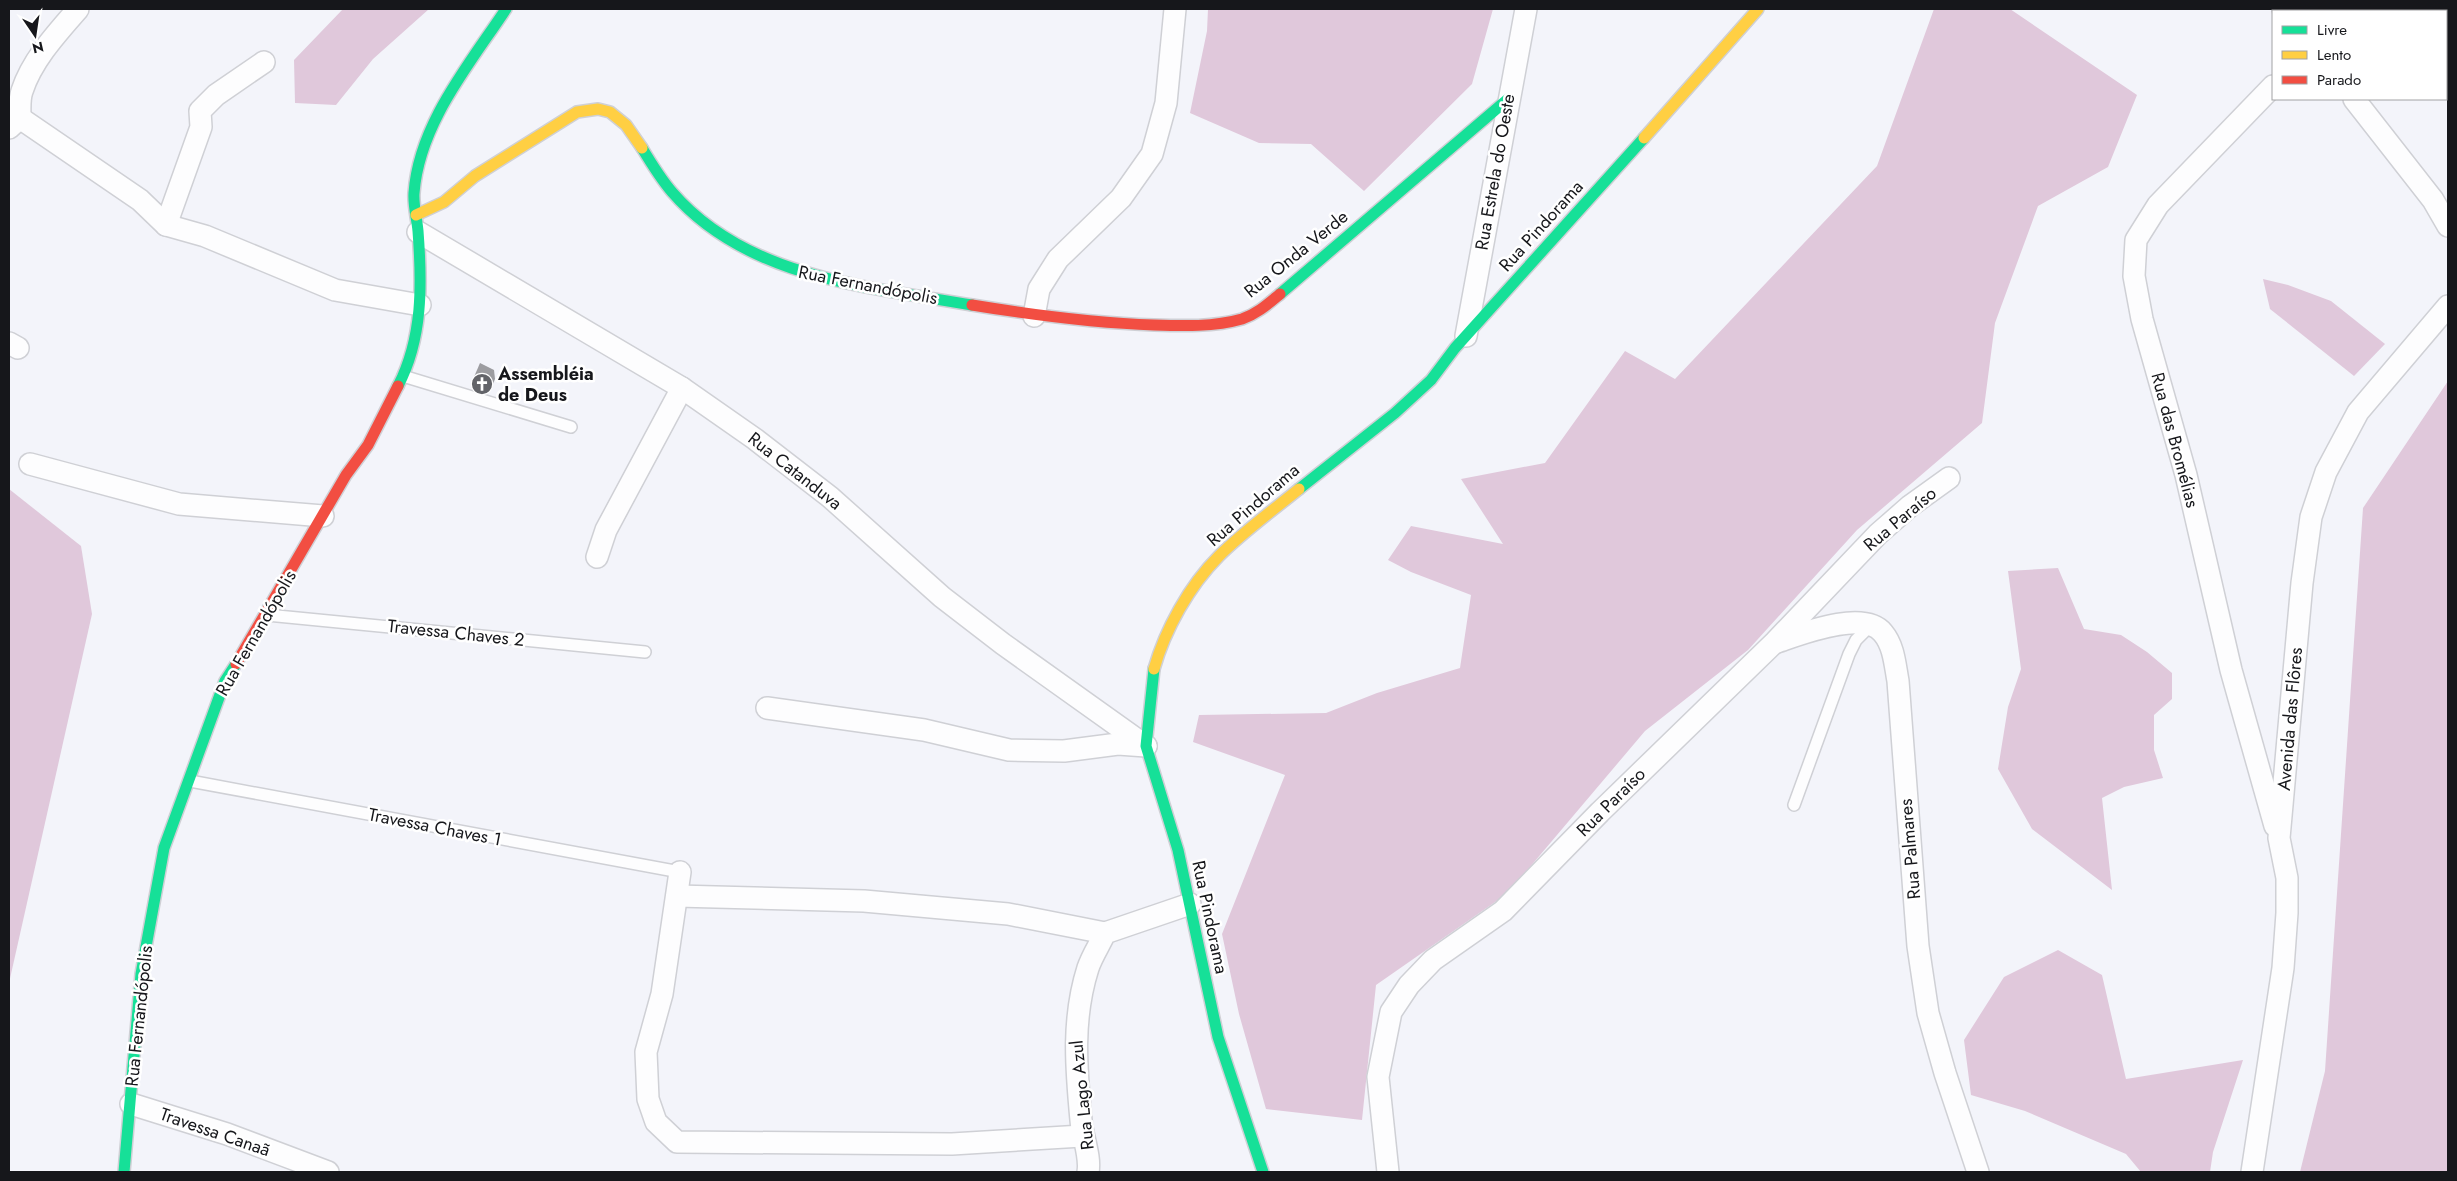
<svg xmlns="http://www.w3.org/2000/svg" width="2457" height="1181" font-family="Jost,sans-serif">
<style>
.forest{fill:#e0c8db}
.building{fill:#9c9ca0}
.lines{fill:none;stroke-linecap:round;stroke-linejoin:round}
.lane-casing{stroke:#cfd0d5;stroke-width:14}
.street-casing{stroke:#cfd0d5;stroke-width:24}
.fast-casing{stroke:#cfd0d5;stroke-width:14}
.slow-casing{stroke:#cfd0d5;stroke-width:14}
.jam-casing{stroke:#cfd0d5;stroke-width:14}
.lane{stroke:#fdfdfe;stroke-width:11}
.street{stroke:#fdfdfe;stroke-width:21}
.fast{stroke:#16e098;stroke-width:11}
.slow{stroke:#ffcf43;stroke-width:11}
.jam{stroke:#f24e42;stroke-width:11}
.labels{text-anchor:middle;stroke-width:5;stroke-linejoin:round;paint-order:stroke}
.street-label{font-size:18px;fill:#16171b;stroke:#fff}
.poi-label{font-size:18px;font-weight:bold;fill:#16171b;stroke:#fff;text-anchor:start}
</style>
<rect width="100%" height="100%" fill="#f3f4fa"/>
<g class="forest">
<polygon points="343,9 429,9 373,59 336,105 295,103 294,60"/>
<polygon points="1208,9 1493,9 1472,84 1364,191 1311,144 1259,143 1190,113 1207,31"/>
<polygon points="1934,9 2010,9 2137,95 2108,167 2038,206 1995,323 1982,423 1857,530 1748,650 1645,731 1508,893 1376,985 1362,1120 1266,1109 1239,1014 1222,934 1285,775 1193,742 1199,715 1326,713 1377,693 1460,668 1471,595 1411,572 1388,560 1411,526 1503,544 1461,479 1545,463 1625,351 1675,379 1877,166"/>
<polygon points="2263,279 2288,285 2331,301 2385,344 2354,376 2270,309"/>
<polygon points="2448,381 2448,1172 2300,1172 2325,1071 2363,508"/>
<polygon points="9,489 81,546 92,614 9,983"/>
<polygon points="2058,568 2084,629 2121,635 2147,652 2172,673 2172,699 2154,715 2154,750 2163,778 2124,787 2102,798 2112,890 2032,829 1998,769 2008,707 2021,669 2008,571"/>
<polygon points="2058,950 2102,975 2126,1079 2243,1060 2213,1152 2210,1172 2141,1172 2126,1154 2025,1111 1971,1095 1964,1040 2004,977"/>
</g>
<polygon class="building" points="480,363 494,370 495,379 490,391 471,384"/>
<g class="lines">
<g class="lane-casing">
<g id="lane">
<polyline points="403,376 571,427"/>
<polyline points="267,615 645,652"/>
<polyline points="190,781 680,872"/>
<polyline points="1794,805 1849,654 1856,640 1871,625"/>
</g>
</g>
<g class="street-casing">
<g id="street">
<polyline points="2283,9 2285,11"/>
<polyline points="2273,86 2158,205 2136,240 2134,276 2142,319 2186,475 2231,670 2275,826"/>
<polyline points="2354,99 2433,200 2448,226"/>
<polyline points="20,118 140,200 166,225 205,236 335,290 420,305"/>
<path d="M9 128 20 118C20 110 19 99 22 91 32 60 57 33 78 9"/>
<polyline points="166,225 201,127 200,111 216,95 264,62"/>
<polyline points="418,232 682,388 755,439 830,497 942,597 1003,644 1146,746"/>
<polyline points="1034,316 1039,289 1058,259 1121,198 1152,154 1166,103 1175,9"/>
<polyline points="1466,336 1526,9"/>
<polyline points="9,343 18,348"/>
<polyline points="30,464 179,504 323,516"/>
<polyline points="597,557 606,530 682,388"/>
<path d="M1777 642C1801 634 1864 609 1883 633 1894 646 1895 665 1898 681L1918 946 1928 1013 1945 1073 1978 1172"/>
<polyline points="767,708 924,730 1009,750 1064,751 1118,744 1146,746"/>
<polyline points="680,872 662,994 646,1052 648,1099 656,1122 677,1142 952,1144 1082,1136"/>
<polyline points="677,896 864,901 1008,914 1105,933"/>
<polyline points="131,1104 227,1134 328,1172"/>
<path d="M1088 1172C1091 1156 1082 1136 1081 1120 1076 1067 1072 1018 1088 968 1092 956 1100 944 1105 933L1190 904"/>
<polyline points="1388,1172 1378,1077 1391,1012 1409,985 1433,960 1503,911 1600,812 1775,642 1878,534 1910,506 1949,478"/>
<polyline points="2252,1172 2283,968 2287,913 2287,878 2279,838 2302,583 2311,517 2326,472 2358,412 2448,306"/>
</g>
</g>
<g class="fast-casing">
<g id="fast">
<path d="M642 148C651 163 660 178 672 192 746 278 868 287 972 305"/>
<polyline points="1280,294 1508,99"/>
<path d="M398 386C423 338 422 284 418 231 417 219 413 205 414 193 419 124 469 65 506 9"/>
<polyline points="1299,489 1395,413 1431,380 1455,348 1644,138"/>
<polyline points="1154,669 1146,746 1178,850 1218,1037 1263,1172"/>
<polyline points="124,1172 141,974 164,848 225,681 236,664"/>
</g>
</g>
<g class="slow-casing">
<g id="slow">
<polyline points="1644,138 1758,9"/>
<polyline points="416,215 444,202 475,176 577,112 598,109 610,112 626,125 642,148"/>
<path d="M1154 669C1165 630 1189 586 1219 556 1243 532 1272 511 1299 489"/>
</g>
</g>
<g class="jam-casing">
<g id="jam">
<polyline points="2446,16 2448,20"/>
<path d="M972 305C1033 315 1093 323 1154 325 1183 326 1214 327 1242 319 1257 314 1268 304 1280 294"/>
<polyline points="236,664 346,475 368,445 398,386"/>
</g>
</g>
<use href="#lane" class="lane"/>
<use href="#street" class="street"/>
<use href="#fast" class="fast"/>
<use href="#slow" class="slow"/>
<use href="#jam" class="jam"/>
</g>
<defs>
<g id="church-disc" transform="scale(1.125)"><circle r="9.5" fill="#636469" stroke="#fff"/><path d="M-1.2-6h2.4v3.5h3.3v2.4h-3.3V6h-2.4V-.1h-3.3v-2.4h3.3Z" fill="#fff"/></g>
</defs>
<g fill-rule="evenodd">
<use href="#church-disc" x="482" y="384"/>
</g>
<g class="labels">
<g class="street-label">
<text transform="translate(1495 172) rotate(-80)" y="6">Rua Estrela do Oeste</text>
<text transform="translate(1541 226) rotate(-48)" y="6">Rua Pindorama</text>
<text transform="translate(1296 254) rotate(-39)" y="6">Rua Onda Verde</text>
<text transform="translate(868 285) rotate(11)" y="6">Rua Fernandópolis</text>
<text transform="translate(2175 440) rotate(75)" y="6">Rua das Bromélias</text>
<text transform="translate(795 471) rotate(38)" y="6">Rua Catanduva</text>
<text transform="translate(1253 505) rotate(-41)" y="6">Rua Pindorama</text>
<text transform="translate(1900 519) rotate(-40)" y="6">Rua Paraíso</text>
<text transform="translate(256 633) rotate(-60)" y="6">Rua Fernandópolis</text>
<text transform="translate(456 633) rotate(6)" y="6">Travessa Chaves 2</text>
<text transform="translate(2290 719) rotate(-85)" y="6">Avenida das Flôres</text>
<text transform="translate(1611 802) rotate(-45)" y="6">Rua Paraíso</text>
<text transform="translate(435 827) rotate(11)" y="6">Travessa Chaves 1</text>
<text transform="translate(1910 849) rotate(-95)" y="6">Rua Palmares</text>
<text transform="translate(1210 917) rotate(78)" y="6">Rua Pindorama</text>
<text transform="translate(139 1016) rotate(-84)" y="6">Rua Fernandópolis</text>
<text transform="translate(1082 1095) rotate(-96)" y="6">Rua Lago Azul</text>
<text transform="translate(215 1132) rotate(19)" y="6">Travessa Canaã</text>
</g>
<g class="poi-label">
<text x="498" y="380">Assembléia<tspan x="498" dy="21">de Deus</tspan></text>
</g>
</g>
<rect width="2457" height="1181" fill="none" stroke="#16171b" stroke-width="20"/>
<rect x="2272" y="10" width="175" height="90" fill="#ffffff" stroke="#a2a2a4"/>
<rect x="2282" y="26" width="25" height="8" fill="#16e098" stroke="#a2a2a4"/>
<text x="2317" y="35" font-size="15" fill="#16171b">Livre</text>
<rect x="2282" y="51" width="25" height="8" fill="#ffcf43" stroke="#a2a2a4"/>
<text x="2317" y="60" font-size="15" fill="#16171b">Lento</text>
<rect x="2282" y="76" width="25" height="8" fill="#f24e42" stroke="#a2a2a4"/>
<text x="2317" y="85" font-size="15" fill="#16171b">Parado</text>
<g transform="translate(35 35) rotate(167)" stroke="#ffffff" stroke-width="4" paint-order="stroke">
<path d="M0-4L9 19L0 12L-9 19Z" fill="#16171b"/>
<text y="-8" font-size="14" font-weight="bold" text-anchor="middle" fill="#16171b">N</text>
</g>
</svg>
